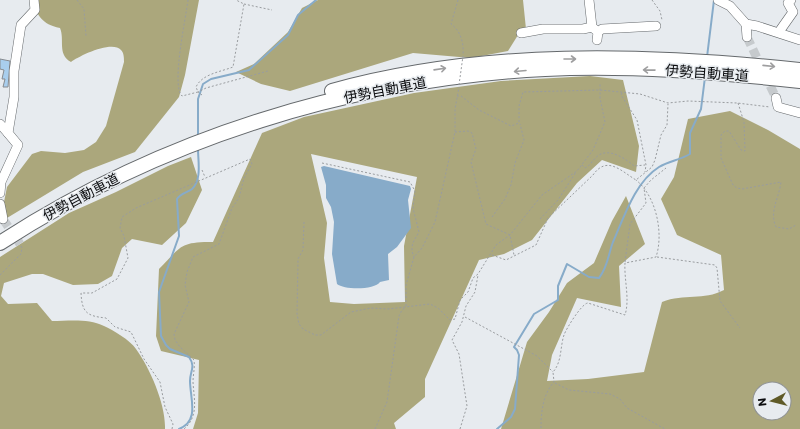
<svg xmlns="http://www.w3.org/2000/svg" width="800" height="429" font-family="Poppins,'Noto Sans JP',sans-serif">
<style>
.forest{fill:#aba77c;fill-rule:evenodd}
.water{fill:#87abc9}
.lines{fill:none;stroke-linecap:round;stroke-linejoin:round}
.stream{stroke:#87abc9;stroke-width:2}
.building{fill:#a9ceed;stroke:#878b8f}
.minor-tunnel{stroke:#c6cacd;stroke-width:9;stroke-dasharray:9 4.5;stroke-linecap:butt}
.minor-casing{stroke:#65696c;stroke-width:10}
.highway-casing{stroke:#65696c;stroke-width:16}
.path{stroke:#999c9f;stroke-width:1;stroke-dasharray:2 2;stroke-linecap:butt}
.minor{stroke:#fff;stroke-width:9}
.highway{stroke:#fff;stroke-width:14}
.path-bridge{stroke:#999c9f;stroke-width:1;stroke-dasharray:2 2;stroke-linecap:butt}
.oneway{stroke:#9e9e9f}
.labels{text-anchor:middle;stroke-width:3;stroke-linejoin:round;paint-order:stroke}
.street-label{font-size:14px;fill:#0c0d0f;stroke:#e7ebef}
</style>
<rect width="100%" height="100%" fill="#e7ebef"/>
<g class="forest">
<path d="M30 0H199L185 75 179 97 135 152 83 172 7 218 4 202 7 187 32 154 41 151 65 153 84 150 96 142 106 126 124 62C124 58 124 53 121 50 112 40 79 56 71 62 57 54 65 40 60 28 41 24 39 16 30 0Z"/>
<polygon points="318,0 523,0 526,29 518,35 508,51 471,58 413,53 290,91 261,84 236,72 254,64 288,32 302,8"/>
<path d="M590 76 623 80 639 146 636 172 602 160 577 183 532 240 504 254 479 260 425 379V397L394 423 396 429H193L198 413 199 360 161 351 156 336 159 269C182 246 179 242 213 242L262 133 304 117 414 93 501 81ZM311 154 417 177 404 246 405 302 354 304 330 302 324 258 327 223Z"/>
<path d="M730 111 768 130 800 149V429H501L527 342 549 312 567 283 594 263 612 221 626 196 645 244 619 266 621 307 577 298 552 355 547 381 588 379 644 372 662 302C685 293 703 301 724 290L721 255 677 235 661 199 674 177 688 119ZM760 389H784V413H760Z"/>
<path d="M191 157 202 190 186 223 162 245 132 239 122 248 112 276 98 284 73 285 43 274H32L4 283 1 296 8 304 37 303 52 321C68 321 88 318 104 326 113 330 130 340 136 349 150 368 166 405 165 429H0V257L69 213 116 192 168 166Z"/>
</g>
<path class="water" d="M324 166 410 186 411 189 408 200 411 228 397 247 388 254 389 280 380 282C375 290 344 290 337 284L332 254 334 222 331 207 326 198V185L321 167Z"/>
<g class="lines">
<g class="stream">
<polyline points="707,57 714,0"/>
<polyline points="198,137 198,99 203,84 211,79 249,70 288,35 298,15 316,0"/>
<path d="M179 429C200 421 190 398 190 381 190 371 196 367 189 357L170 349 166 345 161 336 159 292 179 236 177 199C181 193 187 193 192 189 202 180 198 161 198 149"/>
<path d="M497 429 511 417 515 409 519 355 517 350 514 347 534 314 558 300V286L567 264 589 277 599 278C608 267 608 255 613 242 624 217 635 182 659 167 669 161 680 160 690 154V133L701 109 705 77"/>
</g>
</g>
<polygon class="building" points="0,59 10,61 8,87 3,87 5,79 2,79 4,70 0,69"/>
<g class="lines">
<g class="minor-tunnel">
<polyline points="747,37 776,98"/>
<polyline points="3,219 20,244"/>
</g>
<g class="minor-casing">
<g id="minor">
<polyline points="589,0 592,27 598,32 597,40"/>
<polyline points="718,0 730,6 746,24 757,26 800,40"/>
<polyline points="746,24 747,37"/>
<polyline points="598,32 602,29 656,26"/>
<polyline points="521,33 543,29 583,29 592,27"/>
<polyline points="780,33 781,29 793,12 788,3 791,0"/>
<polyline points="776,98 778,107 800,113"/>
<polyline points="0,124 8,133"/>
<polyline points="0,193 1,182 18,145 8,133 14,97 14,71 21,25 35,10 34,0"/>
<polyline points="0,204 3,219"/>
</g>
</g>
<g class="highway-casing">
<g id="highway">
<path d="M332 91C484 49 644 54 800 70"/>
<path d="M0 243C162 138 352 79 545 69 630 65 716 72 800 81"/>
</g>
</g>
<g class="path">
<polyline points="77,0 84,9 86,36"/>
<path d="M188 0C186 18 171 85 182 96L198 92 196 87C202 74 220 72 233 67L244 4 236 0"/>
<path d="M458 0 451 24C461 31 464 44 463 55"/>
<polyline points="652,0 660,11 662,20"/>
<polyline points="244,4 272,10"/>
<polyline points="622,93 621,95 637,120 646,165 645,172"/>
<polyline points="202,95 198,92 206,88 268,71"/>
<polyline points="457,96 461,96 479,110 511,126 519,123 519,106 523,92 600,90 640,94 668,103 688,101 737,103 770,107"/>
<path d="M738 103 744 122 745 151 741 150 729 131H725L721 135V158L733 185 737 188 742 189 781 182C779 198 769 212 776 227L789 229 796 225"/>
<polyline points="455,132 468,131 472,133 476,149 471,162 486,224 510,235 514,255"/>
<path d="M322 163 410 182 415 191 413 208 419 232C414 241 409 246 414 257"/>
<path d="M582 165 585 168C591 165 593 159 599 155 610 148 626 159 634 166L645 165"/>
<polyline points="202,170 205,177"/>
<polyline points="492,217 505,199 511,185 515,163 524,140 520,124"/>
<polyline points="540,219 558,200 576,172"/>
<polyline points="304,222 303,250 298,259 297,314 299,324 303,329 315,335 321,335 351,312 371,308 388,309 430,304 438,308 450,320 455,319 460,300 468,292 473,278 478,274 496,245 510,235 542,195 577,171 593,150 605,122 600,98 600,83"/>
<path d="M492 255 506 260 536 245 548 218 593 175C607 155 621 171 636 180L652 167 655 160 661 135 667 125 668 104"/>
<polyline points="657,257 715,265 717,268 720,301 740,328"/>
<polyline points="625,262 630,224 646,203 644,188 651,180 666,168"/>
<polyline points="0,275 21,254 22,248 20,244"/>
<polyline points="406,306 406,285 414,257 422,248 435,222 455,132 455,109 459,87"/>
<polyline points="465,317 537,356 553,372"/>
<polyline points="555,383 569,390 610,394 620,399 627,408 665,429"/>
<path d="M541 428C541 412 543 394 554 382L553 372C562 362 560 347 564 335 566 329 582 303 588 303L625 315C630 299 624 280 625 263L656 257C664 233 656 196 636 180"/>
<path d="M172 429 173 424 165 407 160 382 144 359 131 332 115 327 106 318C87 316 82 313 81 293H92L117 279 128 258 124 236 120 228 122 217 136 208 250 159 252 164 244 178 239 198 232 208 219 244 193 257 187 272 185 285 189 302 174 334 175 340 180 347 194 360C195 368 193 375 193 382 194 400 199 416 184 429"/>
<polyline points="375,429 387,402 399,316 402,310 406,307"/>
<polyline points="460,429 467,406 459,354 452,340 462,322 466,306 475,292 478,275"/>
</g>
<use href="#minor" class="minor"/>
<use href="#highway" class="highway"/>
<polyline class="path-bridge" points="459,85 463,56"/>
</g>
<defs><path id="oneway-shaft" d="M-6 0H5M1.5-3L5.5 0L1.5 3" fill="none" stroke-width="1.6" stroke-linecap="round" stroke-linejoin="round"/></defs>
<g class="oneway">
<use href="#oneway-shaft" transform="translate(570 59)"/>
<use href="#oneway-shaft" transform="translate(769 66) rotate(6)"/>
<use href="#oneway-shaft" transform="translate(440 69) rotate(-8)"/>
<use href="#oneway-shaft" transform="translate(649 70) rotate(-179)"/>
<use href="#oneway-shaft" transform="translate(520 71) rotate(175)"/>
</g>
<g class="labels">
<g class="street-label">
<text transform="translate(707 73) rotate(4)" y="5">伊勢自動車道</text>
<text transform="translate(385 90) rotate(-11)" y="5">伊勢自動車道</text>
<text transform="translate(81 197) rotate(-28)" y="5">伊勢自動車道</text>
</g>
</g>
<g transform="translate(772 401) rotate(263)"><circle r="19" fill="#e7ebef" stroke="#8f9295"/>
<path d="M0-3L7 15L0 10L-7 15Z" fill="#5f5a27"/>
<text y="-6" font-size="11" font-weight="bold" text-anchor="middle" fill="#0c0d0f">N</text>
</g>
</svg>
